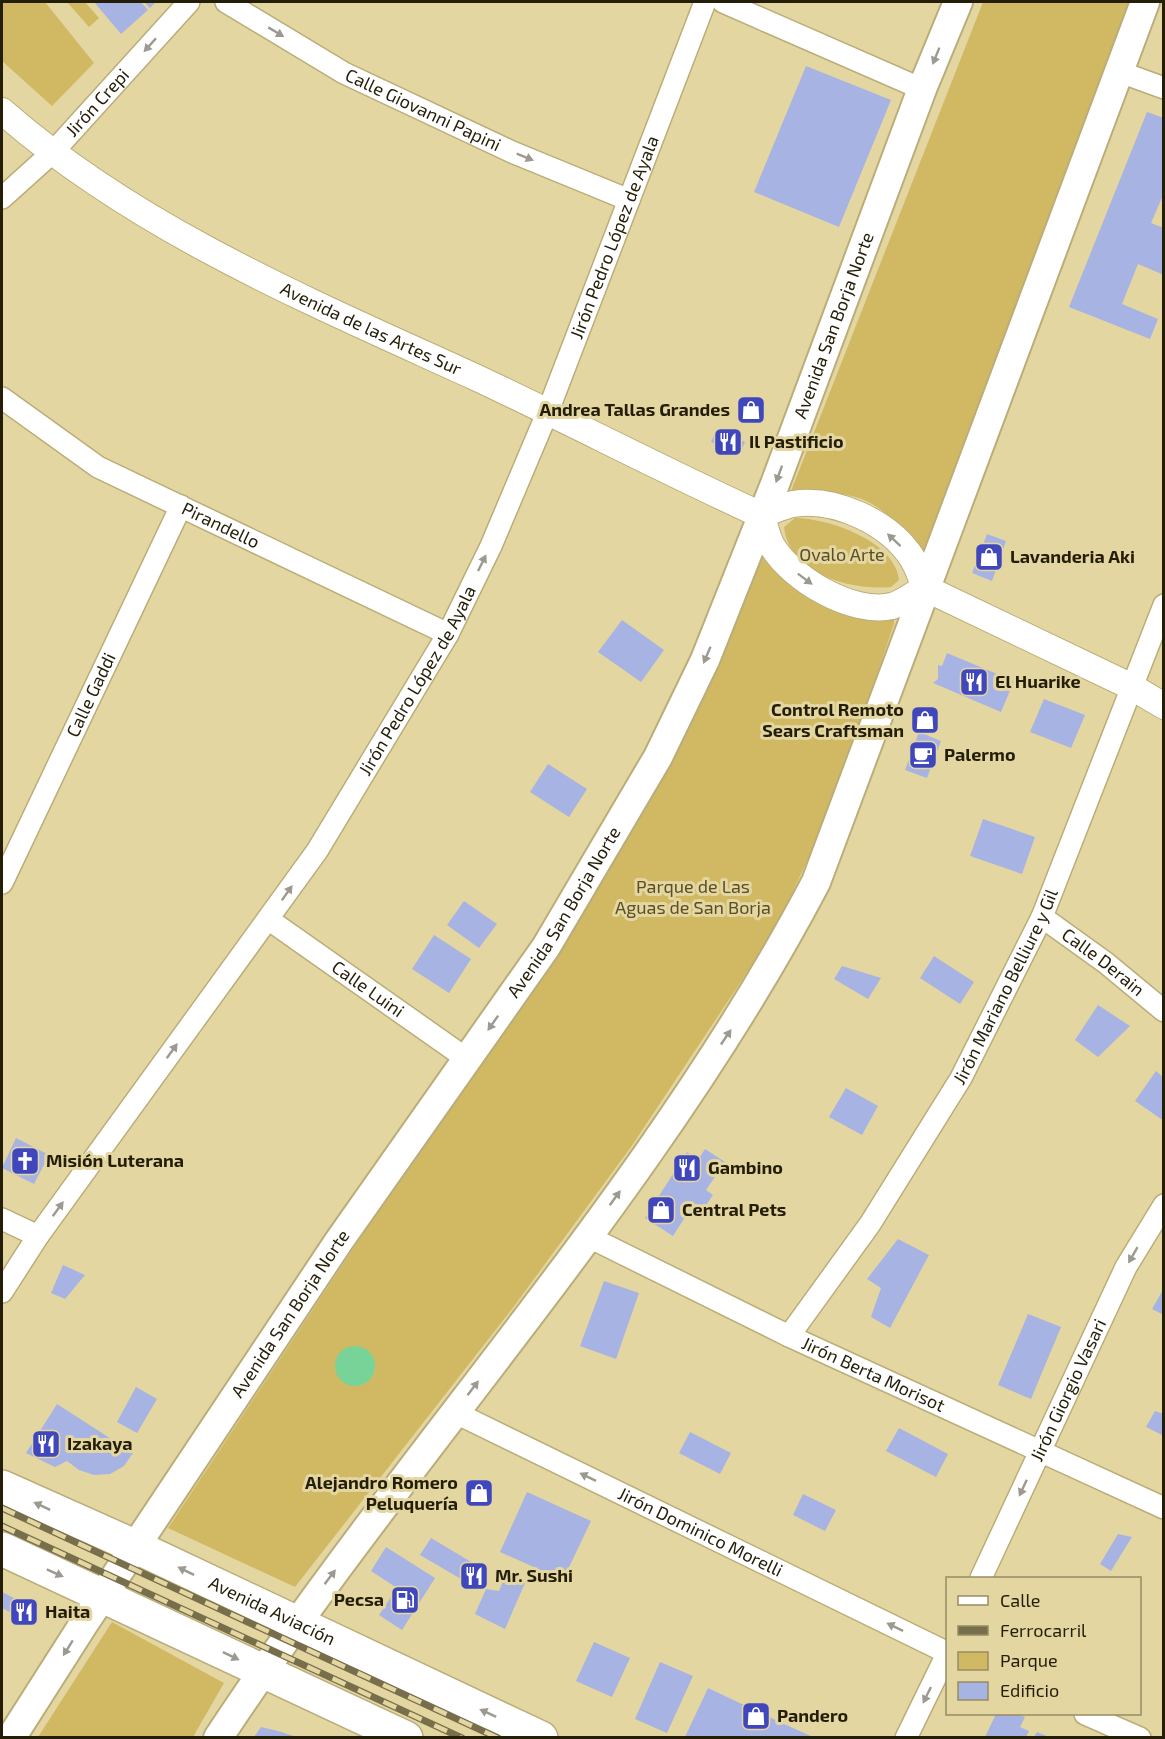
<svg xmlns="http://www.w3.org/2000/svg" width="1165" height="1739" font-family="'Exo 2',sans-serif">
<style>
.green{fill:#d1b963}
.water{fill:#78d399}
.building{fill:#a7b3e3}
.lines{fill:none;stroke-linecap:round;stroke-linejoin:round}
.minor-casing{stroke:#bbad79;stroke-width:24}
.tertiary-casing{stroke:#bbad79;stroke-width:28}
.secondary-casing{stroke:#bbad79;stroke-width:32}
.primary-casing{stroke:#bbad79;stroke-width:36}
.minor{stroke:#fff;stroke-width:21}
.tertiary{stroke:#fff;stroke-width:26}
.secondary{stroke:#fff;stroke-width:28}
.primary{stroke:#fff;stroke-width:33}
.rail-casing{stroke:#776e4b;stroke-width:7}
.rail{stroke:#e4d6a1;stroke-width:4.5;stroke-dasharray:14;stroke-linecap:butt}
.oneway{fill:#9c9a90}
.labels{text-anchor:middle;stroke-width:6;stroke-linejoin:round;paint-order:stroke}
.street-label{font-size:18px;fill:#241e09;stroke:#e4d6a1}
.poi-label{font-size:18px;font-weight:bold;fill:#241e09;stroke:#e4d6a1;text-anchor:start}
.park-label{font-size:18px;fill:#594e25;stroke:#e4d6a1}
</style>
<rect width="100%" height="100%" fill="#e4d6a1"/>
<g class="green">
<polygon points="2,2 45,2 94,63 52,106 2,61"/>
<polygon points="67,2 85,2 99,18 89,27"/>
<path d="M983 2H1132L924 553C876 497 864 492 791 491Z"/>
<path d="M795 518C828 518 895 541 899 580L891 587C852 591 789 574 784 527Z"/>
<path d="M762 556C773 563 778 574 788 583 817 608 858 609 894 615V624L830 813 772 935 631 1147 512 1309 295 1587 168 1528 365 1231 597 891 674 760Z"/>
<polygon points="112,1622 224,1683 193,1737 38,1737"/>
</g>
<circle class="water" cx="355" cy="1366" r="20"/>
<g class="building">
<polygon points="94,2 141,2 148,10 121,34"/>
<polygon points="144,2 156,2 150,8"/>
<polygon points="806,66 891,100 839,227 754,192"/>
<polygon points="1147,112 1164,118 1164,193 1151,223 1164,228 1164,275 1138,264 1122,304 1158,319 1150,339 1069,307"/>
<polygon points="717,429 745,442 739,455 711,442"/>
<polygon points="987,534 1006,541 992,581 972,573"/>
<polygon points="622,620 664,650 641,682 598,652"/>
<polygon points="947,653 1014,681 1001,712 933,683 938,679 938,665 942,666"/>
<polygon points="1044,699 1085,715 1071,748 1030,732"/>
<polygon points="919,732 941,741 927,778 905,770"/>
<polygon points="548,764 587,789 569,817 530,792"/>
<polygon points="983,819 1035,837 1022,874 970,856"/>
<polygon points="464,901 497,924 479,948 447,925"/>
<polygon points="434,935 471,959 449,993 412,969"/>
<polygon points="934,956 974,982 960,1004 920,978"/>
<polygon points="842,966 881,978 868,999 834,979"/>
<polygon points="1098,1005 1130,1026 1098,1057 1075,1040"/>
<polygon points="1156,1071 1164,1078 1164,1121 1135,1101"/>
<polygon points="846,1088 878,1106 862,1135 829,1117"/>
<polygon points="16,1138 49,1155 34,1184 2,1168"/>
<polygon points="705,1149 725,1162 706,1190 713,1195 700,1214 691,1208 673,1236 645,1218 687,1152 698,1160"/>
<polygon points="898,1239 929,1255 890,1328 871,1317 881,1288 867,1279"/>
<polygon points="63,1265 85,1275 65,1299 51,1293"/>
<polygon points="604,1281 639,1293 616,1359 580,1346"/>
<polygon points="1164,1288 1164,1315 1152,1309"/>
<polygon points="1028,1314 1061,1327 1031,1399 998,1385"/>
<polygon points="136,1387 157,1399 137,1433 117,1422"/>
<polygon points="57,1404 133,1453 124,1466 110,1474 94,1475 79,1470 67,1461 55,1467 26,1453"/>
<polygon points="1155,1411 1164,1414 1164,1436 1146,1427"/>
<polygon points="899,1428 948,1454 936,1477 886,1451"/>
<polygon points="690,1432 731,1453 720,1474 679,1453"/>
<polygon points="527,1492 591,1521 563,1580 500,1552"/>
<polygon points="803,1494 836,1510 825,1531 793,1515"/>
<polygon points="1118,1534 1132,1537 1111,1571 1100,1564"/>
<polygon points="431,1538 483,1569 473,1586 420,1555"/>
<polygon points="386,1547 435,1578 402,1630 379,1615 397,1588 371,1571"/>
<polygon points="506,1574 525,1583 505,1629 475,1614 486,1589 499,1591"/>
<polygon points="2,1592 38,1610 31,1623 2,1608"/>
<polygon points="594,1642 630,1658 612,1697 576,1681"/>
<polygon points="660,1662 693,1676 667,1733 635,1719"/>
<polygon points="708,1688 784,1724 813,1737 685,1737"/>
<polygon points="996,1714 1016,1714 1025,1717 1020,1727 1029,1731 1026,1737 985,1737"/>
<polygon points="261,1727 278,1731 297,1737 254,1737"/>
<polygon points="1037,1732 1049,1737 1034,1737"/>
</g>
<g class="lines">
<g class="minor-casing">
<g id="minor">
<path id="s1" d="M226 2 344 73 512 152 629 200"/>
<polyline points="723,2 922,89"/>
<polyline points="1120,72 1164,88"/>
<path id="s2" d="M2 198 53 152 189 2"/>
<path id="s3" d="M2 398 98 467 448 634"/>
<path id="s4" d="M2 883 181 506"/>
<path id="s5" d="M1042 917 1106 963 1164 1011"/>
<path id="s6" d="M268 919 467 1059"/>
<polyline points="2,1219 38,1236"/>
<path id="s7" d="M587 1236 789 1336 1164 1508"/>
<path id="s8" d="M2 1292 38 1236 317 851 448 634 491 546 548 411 705 2"/>
<path id="s9" d="M789 1336 870 1224 961 1078 1042 917 1164 605"/>
<path id="s10" d="M454 1412 948 1653"/>
<path id="s11" d="M981 1578 1126 1267 1164 1205"/>
<polyline points="1085,1714 1140,1738"/>
<polyline points="906,1738 948,1652"/>
</g>
</g>
<g class="tertiary-casing">
<g id="tertiary">
<path id="s12" d="M2 111C138 230 311 302 475 377 571 422 665 471 761 515"/>
<path d="M761 515C771 512 782 506 793 504 834 497 889 522 912 558 918 567 921 578 925 588L1132 687 1164 706"/>
<path d="M761 515C765 525 767 537 772 546 792 579 852 615 892 606 903 603 915 593 925 588"/>
</g>
</g>
<g class="secondary-casing">
<g id="secondary">
<path id="s13" d="M11 1738 83 1625 339 1241 546 947 658 757 705 660 775 484 922 89 958 2"/>
<path d="M218 1738C409 1448 654 1191 816 882L1145 2"/>
</g>
</g>
<g class="primary-casing">
<g id="primary">
<path id="s14" d="M2 1487 134 1546 541 1738"/>
<polyline points="2,1549 406,1738"/>
</g>
</g>
<use href="#minor" class="minor"/>
<use href="#tertiary" class="tertiary"/>
<use href="#secondary" class="secondary"/>
<use href="#primary" class="primary"/>
<g class="rail-casing">
<g id="rail">
<polyline points="2,1508 498,1738"/>
<polyline points="2,1526 462,1738"/>
</g>
</g>
<use href="#rail" class="rail"/>
</g>
<defs><path id="oneway-solid" d="M-6-.8H1V-3.2L6.5 0L1 3.2V.8H-6Z" transform="scale(1.5)"/></defs>
<g class="oneway">
<use href="#oneway-solid" transform="translate(276 32) rotate(31)"/>
<use href="#oneway-solid" transform="translate(150 45) rotate(132)"/>
<use href="#oneway-solid" transform="translate(936 56) rotate(112)"/>
<use href="#oneway-solid" transform="translate(525 157) rotate(22)"/>
<use href="#oneway-solid" transform="translate(779 474) rotate(110)"/>
<use href="#oneway-solid" transform="translate(894 540) rotate(-137)"/>
<use href="#oneway-solid" transform="translate(482 563) rotate(-64)"/>
<use href="#oneway-solid" transform="translate(805 579) rotate(37)"/>
<use href="#oneway-solid" transform="translate(707 655) rotate(113)"/>
<use href="#oneway-solid" transform="translate(287 893) rotate(-55)"/>
<use href="#oneway-solid" transform="translate(493 1023) rotate(125)"/>
<use href="#oneway-solid" transform="translate(726 1037) rotate(-56)"/>
<use href="#oneway-solid" transform="translate(172 1051) rotate(-54)"/>
<use href="#oneway-solid" transform="translate(615 1198) rotate(-54)"/>
<use href="#oneway-solid" transform="translate(58 1209) rotate(-54)"/>
<use href="#oneway-solid" transform="translate(1133 1255) rotate(120)"/>
<use href="#oneway-solid" transform="translate(473 1388) rotate(-53)"/>
<use href="#oneway-solid" transform="translate(588 1477) rotate(-154)"/>
<use href="#oneway-solid" transform="translate(1023 1488) rotate(115)"/>
<use href="#oneway-solid" transform="translate(42 1506) rotate(-155)"/>
<use href="#oneway-solid" transform="translate(186 1571) rotate(-154)"/>
<use href="#oneway-solid" transform="translate(55 1573) rotate(24)"/>
<use href="#oneway-solid" transform="translate(330 1577) rotate(-53)"/>
<use href="#oneway-solid" transform="translate(895 1627) rotate(-154)"/>
<use href="#oneway-solid" transform="translate(68 1648) rotate(122)"/>
<use href="#oneway-solid" transform="translate(231 1656) rotate(26)"/>
<use href="#oneway-solid" transform="translate(927 1695) rotate(116)"/>
<use href="#oneway-solid" transform="translate(488 1713) rotate(-155)"/>
</g>
<defs>
<g id="shop-square" transform="scale(1.5)"><rect x="-9" y="-9" width="18" height="18" rx="4" fill="#4047bc" stroke="#e4d6a1"/><path d="M-5-2.5h2.3a2.7 3.5 0 0 1 5.4 0H5L5.5 6h-11ZM-1.5-2.5h3a1.5 2.3 0 0 0-3 0Z" fill="#fff"/></g>
<g id="restaurant-square" transform="scale(1.5)"><rect x="-9" y="-9" width="18" height="18" rx="4" fill="#4047bc" stroke="#e4d6a1"/><path d="M-5-6h1v4h1v-4h1v4h1v-4h1v5L-1.5 .5V6h-2V.5L-5-1ZM5-6V6H3V1.5H1.5Q1.5-4 5-6Z" fill="#fff"/></g>
<g id="cafe-square" transform="scale(1.5)"><rect x="-9" y="-9" width="18" height="18" rx="4" fill="#4047bc" stroke="#e4d6a1"/><path d="M-5.5-4.5H6V0H3Q3 3.5 0 3.5H-2.5Q-5.5 3.5-5.5 0ZM3-3.2v2h1.7v-2ZM-6 4.5H4V6H-6Z" fill="#fff"/></g>
<g id="church-square" transform="scale(1.5)"><rect x="-9" y="-9" width="18" height="18" rx="4" fill="#4047bc" stroke="#e4d6a1"/><path d="M-1.2-6h2.4v3.5h3.3v2.4h-3.3V6h-2.4V-.1h-3.3v-2.4h3.3Z" fill="#fff"/></g>
<g id="fuel-square" transform="scale(1.5)"><rect x="-9" y="-9" width="18" height="18" rx="4" fill="#4047bc" stroke="#e4d6a1"/><path d="M-5.5-6h7V0h2V4h1.3V-2.5L3-4.5l.8-.8L6-3V5H2.5V1h-1V6h-7ZM-4.2-4.7v3.2H.2V-4.7Z" fill="#fff"/></g>
</defs>
<g fill-rule="evenodd">
<use href="#shop-square" x="751" y="410"/>
<use href="#restaurant-square" x="728" y="442"/>
<use href="#shop-square" x="989" y="557"/>
<use href="#restaurant-square" x="974" y="682"/>
<use href="#shop-square" x="925" y="720"/>
<use href="#cafe-square" x="923" y="755"/>
<use href="#church-square" x="25" y="1161"/>
<use href="#restaurant-square" x="687" y="1168"/>
<use href="#shop-square" x="661" y="1210"/>
<use href="#restaurant-square" x="46" y="1444"/>
<use href="#shop-square" x="479" y="1493"/>
<use href="#restaurant-square" x="474" y="1576"/>
<use href="#fuel-square" x="405" y="1600"/>
<use href="#restaurant-square" x="24" y="1612"/>
<use href="#shop-square" x="756" y="1716"/>
</g>
<g class="labels">
<g class="street-label">
<text dy="6" stroke="none"><textPath href="#s2" startOffset="135">Jirón Crepi</textPath></text>
<text dy="6" stroke="none"><textPath href="#s1" startOffset="225">Calle Giovanni Papini</textPath></text>
<text dy="6" stroke="none"><textPath href="#s8" startOffset="1226">Jirón Pedro López de Ayala</textPath></text>
<text dy="6" stroke="none"><textPath href="#s13" startOffset="1642">Avenida San Borja Norte</textPath></text>
<text dy="6" stroke="none"><textPath href="#s12" startOffset="430">Avenida de las Artes Sur</textPath></text>
<text dy="6" stroke="none"><textPath href="#s3" startOffset="254">Pirandello</textPath></text>
<text dy="6" stroke="none"><textPath href="#s8" startOffset="740">Jirón Pedro López de Ayala</textPath></text>
<text dy="6" stroke="none"><textPath href="#s4" startOffset="208">Calle Gaddi</textPath></text>
<text dy="6" stroke="none"><textPath href="#s13" startOffset="994">Avenida San Borja Norte</textPath></text>
<text dy="6" stroke="none"><textPath href="#s5" startOffset="76">Calle Derain</textPath></text>
<text dy="6" stroke="none"><textPath href="#s9" startOffset="412">Jirón Mariano Belliure y Gil</textPath></text>
<text dy="6" stroke="none"><textPath href="#s6" startOffset="122">Calle Luini</textPath></text>
<text dy="6" stroke="none"><textPath href="#s13" startOffset="508">Avenida San Borja Norte</textPath></text>
<text dy="6" stroke="none"><textPath href="#s7" startOffset="318">Jirón Berta Morisot</textPath></text>
<text dy="6" stroke="none"><textPath href="#s11" startOffset="207">Jirón Giorgio Vasari</textPath></text>
<text dy="6" stroke="none"><textPath href="#s10" startOffset="274">Jirón Dominico Morelli</textPath></text>
<text dy="6" stroke="none"><textPath href="#s14" startOffset="297">Avenida Aviación</textPath></text>
</g>
<g class="poi-label">
<text x="730" y="416" text-anchor="end">Andrea Tallas Grandes</text>
<text x="749" y="448">Il Pastificio</text>
<text x="1010" y="563">Lavanderia Aki</text>
<text x="995" y="688">El Huarike</text>
<text x="904" y="716" text-anchor="end">Control Remoto<tspan x="904" dy="21">Sears Craftsman</tspan></text>
<text x="944" y="761">Palermo</text>
<text x="46" y="1167">Misión Luterana</text>
<text x="708" y="1174">Gambino</text>
<text x="682" y="1216">Central Pets</text>
<text x="67" y="1450">Izakaya</text>
<text x="458" y="1489" text-anchor="end">Alejandro Romero<tspan x="458" dy="21">Peluquería</tspan></text>
<text x="495" y="1582">Mr. Sushi</text>
<text x="384" y="1606" text-anchor="end">Pecsa</text>
<text x="45" y="1618">Haita</text>
<text x="777" y="1722">Pandero</text>
</g>
<g class="park-label">
<text x="842" y="561">Ovalo Arte</text>
<text x="693" y="893">Parque de Las<tspan x="693" dy="21">Aguas de San Borja</tspan></text>
</g>
</g>
<rect width="1165" height="1739" fill="none" stroke="#241e09" stroke-width="6"/>
<rect x="946" y="1577" width="195" height="138" fill="#e4d6a1" stroke="#978c64" stroke-width="1.5"/>
<rect x="958" y="1596" width="30" height="9" fill="#ffffff" stroke="#978c64" stroke-width="1.5"/>
<text x="1000" y="1607" font-size="18" fill="#241e09">Calle</text>
<rect x="958" y="1626" width="30" height="9" fill="#776e4b" stroke="#978c64" stroke-width="1.5"/>
<text x="1000" y="1637" font-size="18" fill="#241e09">Ferrocarril</text>
<rect x="958" y="1652" width="30" height="18" fill="#d1b963" stroke="#978c64" stroke-width="1.5"/>
<text x="1000" y="1667" font-size="18" fill="#241e09">Parque</text>
<rect x="958" y="1682" width="30" height="18" fill="#a7b3e3" stroke="#978c64" stroke-width="1.5"/>
<text x="1000" y="1697" font-size="18" fill="#241e09">Edificio</text>
</svg>
